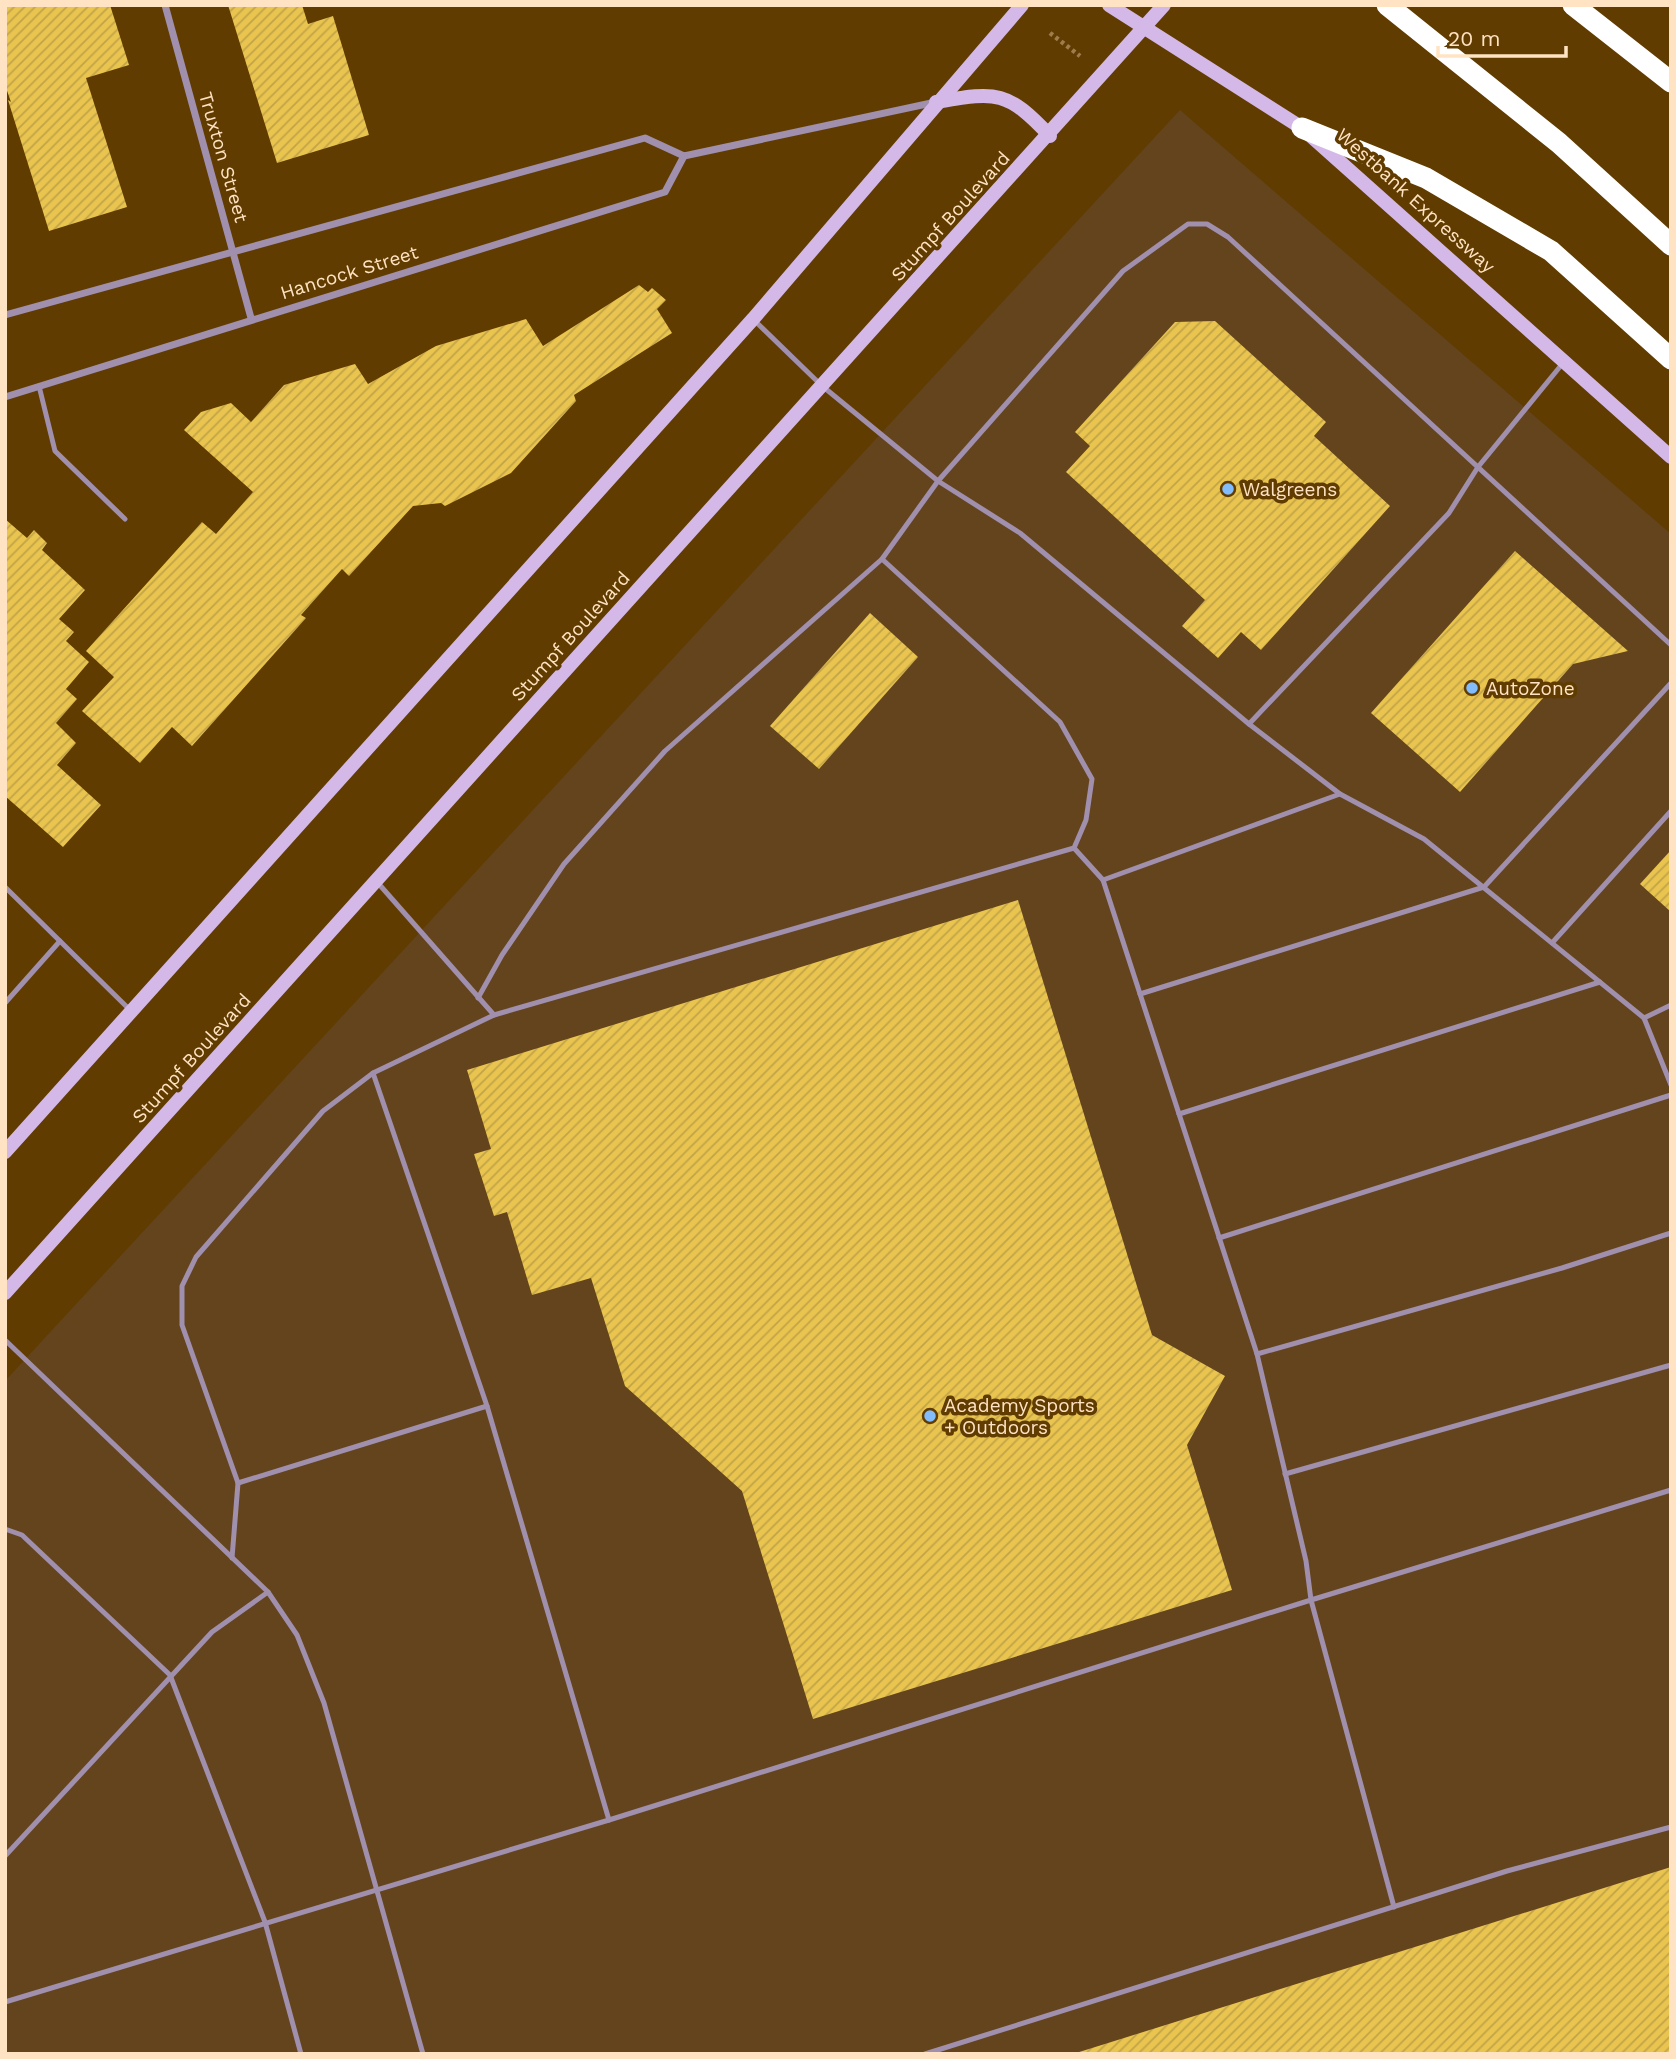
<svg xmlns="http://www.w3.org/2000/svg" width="1676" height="2059" font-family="'Work Sans',sans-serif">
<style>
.built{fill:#63441d}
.building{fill:url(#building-hatch)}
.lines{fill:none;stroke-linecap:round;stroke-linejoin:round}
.path{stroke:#9e7c4b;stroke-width:4.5;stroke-dasharray:3.5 3.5;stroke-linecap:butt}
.lane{stroke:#a08fad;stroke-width:5}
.street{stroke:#a08fad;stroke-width:7}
.secondary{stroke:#d4b8e7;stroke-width:14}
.highway{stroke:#fff;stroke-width:21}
.highway-bridge{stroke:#fff;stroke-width:21}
.poi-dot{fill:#82bcfa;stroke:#613c00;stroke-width:2.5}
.labels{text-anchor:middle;stroke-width:7;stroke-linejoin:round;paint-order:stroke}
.street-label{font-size:19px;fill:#ffe3c3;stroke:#613c00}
.poi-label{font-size:19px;fill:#ffe3c3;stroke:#613c00;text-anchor:start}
</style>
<defs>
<pattern id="building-hatch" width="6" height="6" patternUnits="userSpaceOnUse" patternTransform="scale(1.75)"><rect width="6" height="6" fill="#e9c44e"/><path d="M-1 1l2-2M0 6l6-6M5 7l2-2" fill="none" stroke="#c2a449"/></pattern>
</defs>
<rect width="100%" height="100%" fill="#613c00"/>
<polygon class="built" points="1180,110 1671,534 1671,2054 5,2054 5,1381"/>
<g class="building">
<polygon points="5,5 110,5 129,65 86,78 127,207 49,231 8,100 11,102 5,85"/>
<polygon points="228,5 302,5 308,24 333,16 369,135 277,163"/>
<polygon points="639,285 648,292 652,288 666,300 657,309 672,333 574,395 576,401 511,473 445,506 441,503 413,506 349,576 342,569 301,615 306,618 192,746 172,727 140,763 82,711 114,677 86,651 202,522 216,534 253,492 184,430 201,412 231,403 251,422 284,385 355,364 368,384 436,346 526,319 543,346"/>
<polygon points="1215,321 1326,422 1314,436 1390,506 1261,650 1241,632 1218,658 1182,626 1205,600 1066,472 1090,446 1075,432 1175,322"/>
<polygon points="5,519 27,538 34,530 47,543 42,550 85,590 59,619 74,632 66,641 89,662 66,689 77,699 56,723 76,743 57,765 101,805 63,847 5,796"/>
<polygon points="1515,551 1628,651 1573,664 1460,792 1371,713"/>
<polygon points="870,613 918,657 819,769 770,726"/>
<polygon points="1671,850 1671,912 1640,884"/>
<polygon points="1018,900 1152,1335 1225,1376 1187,1445 1232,1590 813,1719 742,1491 625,1386 591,1278 532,1295 507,1212 494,1216 474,1154 491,1149 467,1070"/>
<polygon points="1671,1867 1671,2054 1076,2054 1076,2053"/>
</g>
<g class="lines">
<polyline class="path" points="1050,33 1080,56"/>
<g class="lane">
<polyline points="39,386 55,451 125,519"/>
<polyline points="1249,724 1020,533 938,481 1123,271 1188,224 1207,224 1228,237 1671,645"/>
<polyline points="1340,794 1424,839 1644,1018 1671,1005"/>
<polyline points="1074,848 1103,880"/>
<polyline points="378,883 494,1015 1074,848 1086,820 1092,779 1060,722 882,559 938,481 821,385 755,321"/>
<polyline points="5,887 130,1010"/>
<polyline points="1552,943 1671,811"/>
<polyline points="1140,994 1484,887 1671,683"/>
<polyline points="478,998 502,955 564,864 665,751 882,559"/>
<polyline points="5,1003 60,941"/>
<polyline points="1644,1018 1671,1085"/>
<polyline points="373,1073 487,1406 609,1820"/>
<polyline points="1179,1114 1600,982"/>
<polyline points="1219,1238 1671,1095"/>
<polyline points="5,1340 268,1592 297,1635 324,1703 423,2054"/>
<polyline points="1257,1354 1103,880 1340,794 1249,724 1449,513 1478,467 1563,363"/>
<polyline points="1285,1474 1671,1365"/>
<polyline points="238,1483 487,1406"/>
<polyline points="5,1529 22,1535 170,1675 265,1922 301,2054"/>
<polyline points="232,1558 238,1483 182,1325 182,1286 196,1257 323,1111 373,1073 494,1015"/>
<polyline points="5,1856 212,1632 268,1592"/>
<polyline points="1394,1907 1311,1600 1671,1490"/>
<polyline points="5,2002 609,1820 1311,1600 1306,1561 1257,1354 1562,1268 1671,1233"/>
<polyline points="925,2054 1507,1871 1671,1827"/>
</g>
<g class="street">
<polyline points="165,5 251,318"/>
<polyline points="5,315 645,138 684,156 936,102"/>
<polyline points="5,397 665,192 684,156"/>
</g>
<g class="secondary">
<polyline points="1109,5 1302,128 1671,457"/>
<path d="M936 102C996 92 1006 89 1050 136"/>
<polyline points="5,1152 753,319 1022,5"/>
<polyline points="5,1293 1164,5"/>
</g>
<g class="highway">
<polyline points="1387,5 1559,143 1671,245"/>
<polyline points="1302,128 1426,178 1551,251 1671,359"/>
</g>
<polyline class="highway-bridge" points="1573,5 1671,82"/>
</g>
<g class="poi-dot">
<circle cx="1228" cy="489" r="7"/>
<circle cx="1472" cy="688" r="7"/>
<circle cx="930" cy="1416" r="7"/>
</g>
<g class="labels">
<g class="street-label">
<text transform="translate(224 157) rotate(74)" y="7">Truxton Street</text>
<text transform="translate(1416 200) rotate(42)" y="7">Westbank Expressway</text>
<text transform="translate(950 216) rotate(-48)" y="7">Stumpf Boulevard</text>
<text transform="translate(349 272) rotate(-17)" y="7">Hancock Street</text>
<text transform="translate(570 636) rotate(-48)" y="7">Stumpf Boulevard</text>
<text transform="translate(191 1058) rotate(-48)" y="7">Stumpf Boulevard</text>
</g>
<g class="poi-label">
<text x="1242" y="496">Walgreens</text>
<text x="1486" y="695">AutoZone</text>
<text x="944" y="1412">Academy Sports<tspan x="944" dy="22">+ Outdoors</tspan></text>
</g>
</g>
<rect width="1676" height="2059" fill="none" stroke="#ffe3c3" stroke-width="14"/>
<path d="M1438 46v10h128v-10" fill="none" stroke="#ffe3c3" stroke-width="3.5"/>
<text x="1448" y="46" font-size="21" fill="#ffe3c3" stroke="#613c00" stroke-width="5" paint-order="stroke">20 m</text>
</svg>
